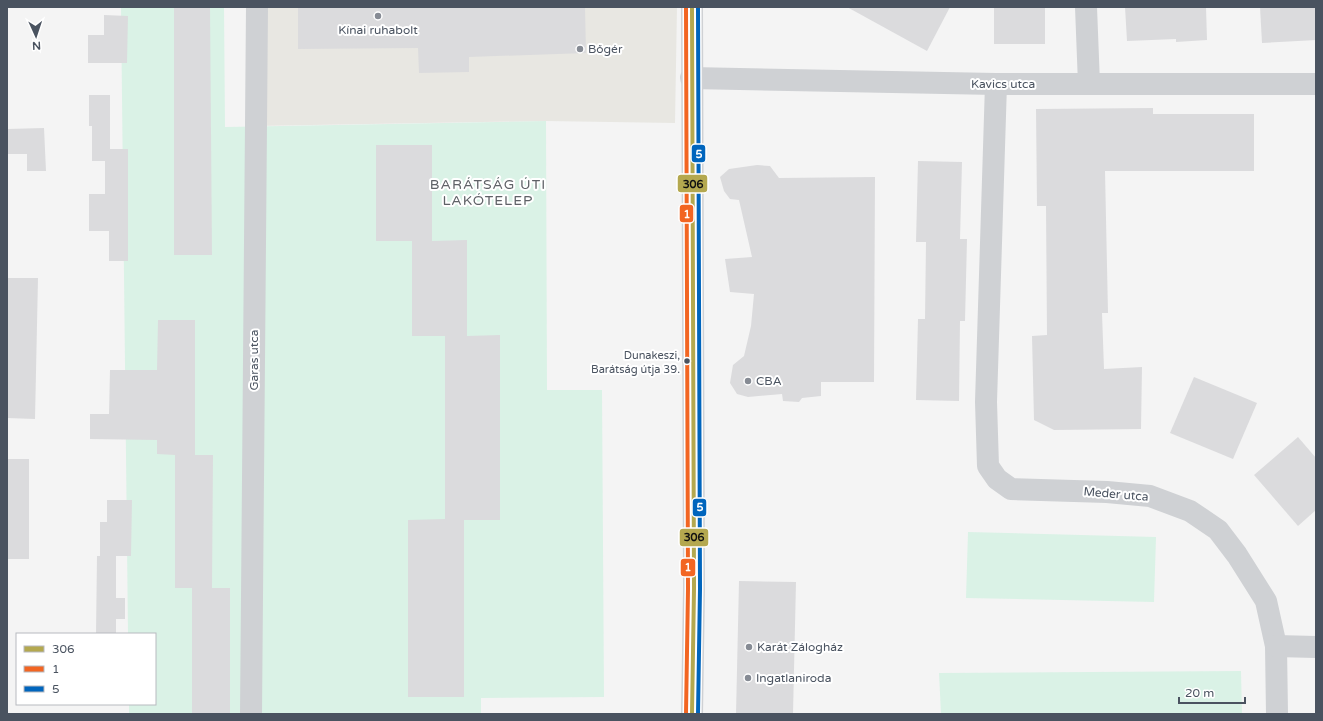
<svg xmlns="http://www.w3.org/2000/svg" width="1323" height="721" font-family="'Varela Round',sans-serif">
<style>
.commercial{fill:#e8e7e2}
.green{fill:#daf2e6}
.building{fill:#dbdbdd}
.lines{fill:none;stroke-linecap:round;stroke-linejoin:round}
.street{stroke:#cfd1d4;stroke-width:22}
.bus-1-casing{stroke:#fff;stroke-width:7}
.bus-2-casing{stroke:#fff;stroke-width:7}
.bus-3-casing{stroke:#fff;stroke-width:7}
.bus-1{stroke:#b4a84f;stroke-width:4}
.bus-2{stroke:#f26522;stroke-width:4}
.bus-3{stroke:#0065bd;stroke-width:4}
.poi-dot{fill:#868b94;stroke:#fff;stroke-width:1.5}
.bus-dot{fill:#4a5360;stroke:#fff;stroke-width:1.5}
.labels{text-anchor:middle;stroke-width:4;stroke-linejoin:round;paint-order:stroke}
.bus-label{font-size:11px;fill:#4a5360;stroke:#fff;text-anchor:end}
.poi-label{font-size:12px;fill:#4a5360;stroke:#fff;text-anchor:start}
.street-label{font-size:12px;fill:#4a5360;stroke:#fff}
.quarter-label{font-size:14px;letter-spacing:1px;fill:#5f6267;stroke:#fff}
.line-badge{stroke:#fff;stroke-width:1.5}
.badge-label{font-size:11px;text-anchor:middle;font-weight:bold;fill:#fff}
.pale-badge-label{font-size:11px;text-anchor:middle;font-weight:bold;fill:#111}
</style>
<rect width="100%" height="100%" fill="#f4f4f4"/>
<polygon class="commercial" points="249,7 677,7 675,123 546,121 251,126"/>
<g class="green">
<polygon points="121,7 224,7 225,127 546,121 547,390 602,390 604,697 481,698 481,714 129,714 129,704 155,704 155,634 128,634"/>
<polygon points="968,532 1156,537 1154,602 966,598"/>
<polygon points="1241,671 1242,714 941,714 939,673"/>
</g>
<g class="building">
<polygon points="174,7 210,7 212,255 174,255"/>
<polygon points="298,7 585,7 586,53 469,57 469,72 419,73 418,48 298,49"/>
<polygon points="847,7 950,7 927,51"/>
<rect x="994" y="7" width="51" height="37"/>
<polygon points="1125,7 1206,7 1207,40 1176,42 1176,39 1127,41"/>
<polygon points="1260,7 1316,7 1316,40 1262,43"/>
<polygon points="104,15 128,16 127,63 88,63 88,35 104,35"/>
<polygon points="89,95 110,95 110,149 128,149 128,261 109,261 109,231 89,231 89,194 105,194 105,161 92,161 92,126 89,126"/>
<polygon points="1153,108 1153,114 1254,114 1254,171 1105,171 1108,313 1102,313 1104,369 1142,367 1141,429 1054,430 1034,420 1032,336 1047,335 1046,206 1037,206 1036,109"/>
<polygon points="44,128 46,171 27,171 27,154 7,154 7,129"/>
<polygon points="376,145 432,145 432,241 467,240 467,336 500,335 500,520 464,520 464,697 408,697 408,520 445,519 445,336 412,336 412,241 376,241"/>
<polygon points="918,161 962,162 960,239 967,239 965,321 960,321 959,401 916,400 918,319 925,319 926,242 916,242"/>
<polygon points="757,165 770,166 779,178 875,177 874,382 821,382 821,396 802,398 799,402 783,401 782,394 748,397 737,394 730,383 733,365 744,356 751,326 754,294 730,292 725,259 752,257 739,200 730,199 724,191 720,177 729,169"/>
<polygon points="7,278 38,278 35,419 7,418"/>
<polygon points="158,320 195,320 195,455 213,455 212,588 230,588 230,714 192,714 192,588 175,588 175,455 157,454 157,440 90,439 90,414 109,414 110,370 157,370"/>
<polygon points="1194,377 1257,403 1233,459 1170,433"/>
<polygon points="1298,437 1316,458 1316,510 1298,526 1254,475"/>
<rect x="7" y="459" width="22" height="100"/>
<polygon points="107,500 132,500 131,556 116,556 116,598 125,598 125,619 116,619 116,634 96,634 97,556 100,556 100,522 107,522"/>
<polygon points="739,581 796,582 793,714 736,714"/>
</g>
<g class="lines">
<g class="street">
<polyline points="692,7 694,589 692,714"/>
<polyline points="1086,7 1089,84"/>
<polyline points="691,78 996,84 1316,84"/>
<polyline points="996,84 986,402 988,466 997,479 1011,489 1107,492 1150,496 1190,511 1218,530 1237,555 1266,601 1276,646 1277,714"/>
<polyline points="1276,646 1316,647"/>
<polyline points="251,714 257,7"/>
</g>
<g class="bus-1-casing">
<polyline id="bus-1" points="692,7 694,589 692,714"/>
</g>
<g class="bus-2-casing">
<polyline id="bus-2" points="686,7 688,589 686,714"/>
</g>
<g class="bus-3-casing">
<polyline id="bus-3" points="698,7 700,589 698,714"/>
</g>
<use href="#bus-1" class="bus-1"/>
<use href="#bus-2" class="bus-2"/>
<use href="#bus-3" class="bus-3"/>
</g>
<g class="poi-dot">
<circle cx="378" cy="16" r="4"/>
<circle cx="580" cy="49" r="4"/>
<circle cx="748" cy="381" r="4"/>
<circle cx="749" cy="647" r="4"/>
<circle cx="748" cy="678" r="4"/>
</g>
<circle class="bus-dot" cx="687" cy="361" r="3.5"/>
<g class="labels">
<g class="bus-label">
<text x="680" y="359">Dunakeszi,<tspan x="680" dy="14">Barátság útja 39.</tspan></text>
</g>
<g class="poi-label">
<text x="378" y="34" text-anchor="middle">Kínai ruhabolt</text>
<text x="588" y="53">Bőgér</text>
<text x="756" y="385">CBA</text>
<text x="757" y="651">Karát Zálogház</text>
<text x="756" y="682">Ingatlaniroda</text>
</g>
<g class="street-label">
<text x="1003" y="88">Kavics utca</text>
<text transform="translate(254 360) rotate(-90)" y="4">Garas utca</text>
<text transform="translate(1116 494) rotate(5)" y="4">Meder utca</text>
</g>
<g class="quarter-label">
<text x="488" y="189">BARÁTSÁG ÚTI<tspan x="488" dy="16">LAKÓTELEP</tspan></text>
</g>
</g>
<g class="line-badge">
<rect x="691" y="144" width="15" height="19" rx="4" fill="#0065bd"/>
<rect x="677" y="174" width="31" height="19" rx="4" fill="#b4a84f"/>
<rect x="679" y="204" width="15" height="19" rx="4" fill="#f26522"/>
<rect x="692" y="498" width="15" height="19" rx="4" fill="#0065bd"/>
<rect x="679" y="528" width="30" height="19" rx="4" fill="#b4a84f"/>
<rect x="680" y="558" width="16" height="19" rx="4" fill="#f26522"/>
</g>
<g class="badge-label">
<text x="699" y="158">5</text>
<text x="687" y="218">1</text>
<text x="700" y="511">5</text>
<text x="688" y="571">1</text>
</g>
<g class="pale-badge-label">
<text x="693" y="188">306</text>
<text x="694" y="541">306</text>
</g>
<rect width="1323" height="721" fill="none" stroke="#4a5360" stroke-width="16"/>
<rect x="16" y="633" width="140" height="72" fill="#ffffff" stroke="#b7babf"/>
<rect x="24" y="646" width="20" height="6" fill="#b4a84f" stroke="#b7babf"/>
<text x="52" y="653" font-size="12" fill="#4a5360">306</text>
<rect x="24" y="666" width="20" height="6" fill="#f26522" stroke="#b7babf"/>
<text x="52" y="673" font-size="12" fill="#4a5360">1</text>
<rect x="24" y="686" width="20" height="6" fill="#0065bd" stroke="#b7babf"/>
<text x="52" y="693" font-size="12" fill="#4a5360">5</text>
<g transform="translate(36 36) rotate(177)" stroke="#ffffff" stroke-width="3" paint-order="stroke">
<path d="M0-3L7 15L0 10L-7 15Z" fill="#4a5360"/>
<text y="-6" font-size="11" font-weight="bold" text-anchor="middle" fill="#4a5360">N</text>
</g>
<path d="M1179 697v6h66v-6" fill="none" stroke="#4a5360" stroke-width="2"/>
<text x="1185" y="697" font-size="12" fill="#4a5360" stroke="#ffffff" stroke-width="3" paint-order="stroke">20 m</text>
</svg>
